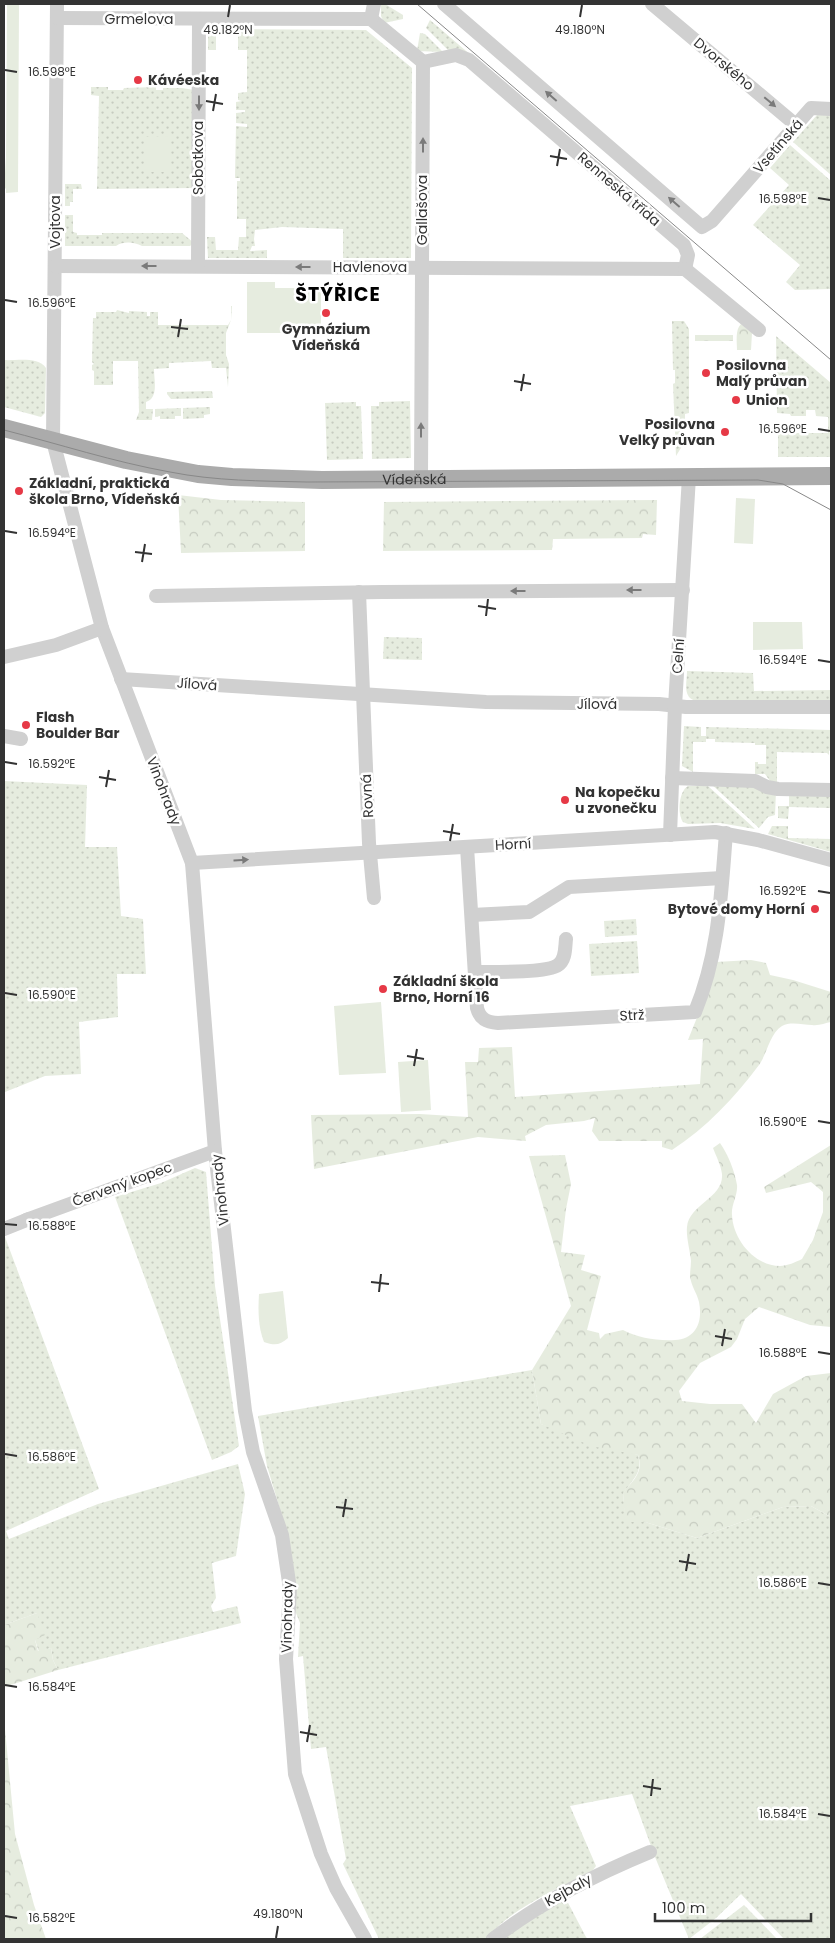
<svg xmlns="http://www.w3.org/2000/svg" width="835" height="1943" font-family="Poppins,sans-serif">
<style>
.green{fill:url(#green-dots)}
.forest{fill:url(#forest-crowns)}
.pitch{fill:#e6ecdf}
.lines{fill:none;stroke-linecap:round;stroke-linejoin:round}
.minor{stroke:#d0d0d0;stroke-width:14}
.major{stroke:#ababab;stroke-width:18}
.tram{stroke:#888;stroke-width:1}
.oneway{fill:#7a7a7a}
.ticks{fill:none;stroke:#333;stroke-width:2}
.poi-dot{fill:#e63946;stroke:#fff;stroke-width:2}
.labels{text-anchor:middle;stroke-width:5;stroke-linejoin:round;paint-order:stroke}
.street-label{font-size:14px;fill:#333;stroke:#fff}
.poi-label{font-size:14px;font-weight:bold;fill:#333;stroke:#fff;text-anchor:start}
.district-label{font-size:19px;font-weight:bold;letter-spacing:1px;fill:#000;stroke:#fff}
.ticks-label{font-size:12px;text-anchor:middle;fill:#333;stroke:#fff;stroke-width:5;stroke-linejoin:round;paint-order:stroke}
</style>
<defs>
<pattern id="green-dots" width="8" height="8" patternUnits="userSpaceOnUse" patternTransform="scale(1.25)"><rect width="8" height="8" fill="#e6ecdf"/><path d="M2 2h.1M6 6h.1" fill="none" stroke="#c6cbc0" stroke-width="1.8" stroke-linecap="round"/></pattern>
<pattern id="forest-crowns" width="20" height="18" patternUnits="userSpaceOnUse" patternTransform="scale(1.25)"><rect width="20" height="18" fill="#e6ecdf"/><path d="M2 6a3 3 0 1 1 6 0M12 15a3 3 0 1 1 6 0" fill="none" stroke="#c6cbc0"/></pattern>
</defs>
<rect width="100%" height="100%" fill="#fff"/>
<g class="green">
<polygon points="381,4 385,4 403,15 403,19 384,23 381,16"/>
<polygon points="430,20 565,136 449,51 426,28"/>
<polygon points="208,29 366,30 412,68 411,258 343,258 343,229 282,227 255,230 254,239 255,246 252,246 250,251 267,250 267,258 208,258 207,237 215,237 216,250 238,250 239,237 246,237 246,219 237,219 237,181 240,181 240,178 235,178 236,126 247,127 247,124 236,123 236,113 245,112 245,110 236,110 236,102 242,101 238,100 238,93 247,92 247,50 238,50 238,36 226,35 226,34 216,35 216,50 208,50"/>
<polygon points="420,33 425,34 443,52 417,51"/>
<polygon points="91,87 108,87 108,90 123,90 124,88 156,87 156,90 163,90 163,88 182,88 194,90 194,188 97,189 99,96 91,95"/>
<polygon points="817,115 831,115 831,175 793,142"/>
<polygon points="790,145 831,181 831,289 795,290 786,282 800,265 753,225 789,185 770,168"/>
<polygon points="65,184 81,184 82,189 73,189 73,202 70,202 70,206 65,206"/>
<path d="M65 215H73V232L77 233V235H102V233H182L194 243 190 246H142C134 242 124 241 116 246H65Z"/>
<path d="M231 306H232L231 320 226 333V355L229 364 228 387 226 368H212L211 361 169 363V368L154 369C154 380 159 398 146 402V409H153L152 420H136L139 412 138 361H113V385H94V371L92 370V365L94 364 92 362 93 318H96V312H116L117 310 129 313V311L147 312V316H150V312H158V325H228L231 320Z"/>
<polygon points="672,321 684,321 689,329 689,413 685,414 685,438 687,438 676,456 673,384 675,383 675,370 673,370"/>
<polygon points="776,336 831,383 831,457 778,457 778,433 828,433 828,417 816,416 815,410 806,410 806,416 791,416 790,414 777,413"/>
<path d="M4 360C16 361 38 356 46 368L45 413 41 417 4 407Z"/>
<polygon points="212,391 213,398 171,399 167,394 167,392"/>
<polygon points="410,401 411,458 372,459 371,406 379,406 379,402"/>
<polygon points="356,402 356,406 361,406 363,459 327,460 325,403"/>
<polygon points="210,407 210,414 204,415 204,418 183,419 183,408"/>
<polygon points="181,408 181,416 175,416 175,419 160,419 160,416 155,417 155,409"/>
<polygon points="384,637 422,638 422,660 383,659"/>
<path d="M687 671 753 673 754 691 831 690V700L696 701C682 697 687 683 687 671Z"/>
<polygon points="684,726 701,727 701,736 706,736 706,727 831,730 831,750 829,751 829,755 827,753 777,752 777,783 770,781 765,774 755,774 755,762 758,762 758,764 766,764 766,745 755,745 755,743 715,742 715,739 706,739 706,742 693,742 693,772 682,766"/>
<polygon points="4,781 87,785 85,847 117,847 121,916 143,919 146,974 117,974 118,1017 79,1022 81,1074 45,1076 5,1092 4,1092"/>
<path d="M710 783C721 784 734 783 746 785 759 787 760 793 776 791L775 815 768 817 759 828Z"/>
<path d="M688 786H708L755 829 720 823 688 824 683 822C677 813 679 791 688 786Z"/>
<polygon points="789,792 831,793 831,808 789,807 788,819 778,818 778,806 789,806"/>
<polygon points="772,826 788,826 788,838 831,839 831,852 768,834"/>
<polygon points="636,919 637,935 605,937 604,921"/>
<polygon points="637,941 639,973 591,976 589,944"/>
<polygon points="195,1168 206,1172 215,1286 239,1446 231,1452 212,1460 115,1197 161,1183"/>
<polygon points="5,1237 99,1489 6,1531 9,1539 98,1504 238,1464 245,1494 236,1556 212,1563 216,1598 211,1606 213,1612 237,1606 241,1623 58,1670 53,1660 51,1648 39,1652 35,1640 37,1613 4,1625 4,1238"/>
<path d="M532 1370 541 1424 638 1455C643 1473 633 1479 623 1494L626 1522H645L697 1538 783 1507 811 1506 831 1517V1939H784L741 1894 716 1918 689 1939 655 1857 632 1794 570 1806 596 1866 593 1870C557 1890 512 1907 486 1939H379L343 1864 346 1859 326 1747 311 1749 303 1656 298 1657 300 1623 294 1608 288 1536 267 1466 258 1416Z"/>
<polygon points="565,1897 587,1939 500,1939"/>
<polygon points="744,1905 777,1939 700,1939"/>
</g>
<g class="forest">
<path d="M741 324 752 333 751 350H737C737 341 735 330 741 324Z"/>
<rect x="695" y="335" width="38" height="6"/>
<polygon points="178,495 221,500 305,502 305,551 181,553"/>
<polygon points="657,500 656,535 643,534 642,538 553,539 552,550 383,551 384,502"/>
<path d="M751 960 766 963 770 975 793 980 831 992V1022C825 1023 819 1026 812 1025 803 1025 791 1021 782 1026 770 1033 767 1054 759 1065 735 1097 706 1128 672 1150L662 1147V1141H599L592 1131 595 1118 584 1121 546 1125 525 1136 526 1141 478 1137 314 1169 311 1115 420 1114 468 1117 465 1062H478L479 1048 512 1047 515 1097 700 1084 703 1039 688 1040 702 1005 716 962Z"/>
<path d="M720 1143C728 1154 735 1172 737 1185 738 1195 731 1205 732 1215 733 1240 755 1266 780 1266 787 1266 796 1262 802 1259L813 1240 823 1212V1192L811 1182 766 1193 764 1187 831 1145V1327L810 1325 759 1307 745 1319 737 1339 731 1347 700 1363 679 1391 682 1401 710 1404H742L756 1423 773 1394 806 1376 831 1373V1517L811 1506 783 1507 697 1538 645 1522H625L623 1493C633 1480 644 1473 638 1455L591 1446 541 1424 532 1370 571 1306 529 1156 565 1155 571 1184 566 1209 561 1252 585 1255 581 1270 601 1276 587 1330 599 1333 600 1339 605 1334 623 1330C638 1338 657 1341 675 1340 696 1339 703 1322 699 1302 697 1293 691 1286 690 1276 690 1271 691 1266 691 1261 690 1250 686 1237 687 1227 689 1204 724 1198 722 1174 721 1165 716 1156 713 1148Z"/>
<polygon points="37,1613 45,1635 35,1640 38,1651 51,1648 53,1660 58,1670 4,1687 4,1625"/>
<polygon points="4,1719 15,1834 34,1905 46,1939 4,1939"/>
</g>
<g class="pitch">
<polygon points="7,4 19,4 18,192 6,193 6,188 4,190 6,157"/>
<polygon points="169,136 169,172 146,172 146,137"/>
<polygon points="247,282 275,282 275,288 321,288 321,333 247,333"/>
<polygon points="736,498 755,499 753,544 734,543"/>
<polygon points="753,622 802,622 803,649 753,650"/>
<polygon points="381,1002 386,1073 339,1075 334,1006"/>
<polygon points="428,1060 431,1110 401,1112 398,1062"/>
<path d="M283 1291 288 1338C280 1345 275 1346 264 1342 258 1327 258 1310 259 1294Z"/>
</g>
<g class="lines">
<g class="minor">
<polyline points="57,4 53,441 102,628 192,863 215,1151 245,1411 253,1452 282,1535 290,1589 286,1659 295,1774 321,1854 336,1888 365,1939"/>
<polyline points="444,4 702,227 712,221 811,108 831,109"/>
<polyline points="652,4 796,125"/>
<polyline points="57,18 371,19"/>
<polyline points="371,19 423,62"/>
<polyline points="371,19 374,4"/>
<polyline points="423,62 456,55 469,60 684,245 688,255 685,269"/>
<polyline points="55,266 685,269"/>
<polyline points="198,266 199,19"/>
<polyline points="685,269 759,330"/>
<polyline points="421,479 423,62"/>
<polyline points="359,592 369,843 374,898"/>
<polyline points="156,596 382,592 683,590"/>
<polyline points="4,657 56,645 102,628"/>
<polyline points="121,679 486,702 659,704 686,707 831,707"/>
<polyline points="4,736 21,739"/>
<polyline points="672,778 755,781 767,787 778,789 831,790"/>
<polyline points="670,835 675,706 689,477"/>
<path d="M467 847 477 1008C480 1019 486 1022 498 1023L695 1012C719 954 721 895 726 833"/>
<polyline points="192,863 715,832 758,840 831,860"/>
<polyline points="472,915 529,912 569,887 722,878"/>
<path d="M475 972C491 972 548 973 558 965 566 960 565 947 566 939"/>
<polyline points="26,1220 215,1151"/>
<polyline points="4,1229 29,1219"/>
<path d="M493 1939C541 1902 594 1875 650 1852"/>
</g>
<path class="major" id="s1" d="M4 428 126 460 198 474 232 477 322 480 831 476"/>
<g class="tram">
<polyline points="417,4 831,360"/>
<path d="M4 430C59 444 114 462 170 472 215 481 262 481 307 482L758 480 783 484 831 510"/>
</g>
</g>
<defs><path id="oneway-solid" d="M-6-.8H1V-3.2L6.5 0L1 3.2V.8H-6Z" transform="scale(1.25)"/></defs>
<g class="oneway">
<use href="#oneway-solid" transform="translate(551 96) rotate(-139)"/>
<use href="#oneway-solid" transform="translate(770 102) rotate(40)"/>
<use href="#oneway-solid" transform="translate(199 103) rotate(90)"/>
<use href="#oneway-solid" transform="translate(423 145) rotate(-90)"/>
<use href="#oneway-solid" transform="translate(674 202) rotate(-139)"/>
<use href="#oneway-solid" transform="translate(149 266) rotate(-180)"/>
<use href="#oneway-solid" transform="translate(303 267) rotate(-180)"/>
<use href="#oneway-solid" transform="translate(421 430) rotate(-90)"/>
<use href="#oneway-solid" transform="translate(634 590) rotate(180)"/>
<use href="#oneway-solid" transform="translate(518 591) rotate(180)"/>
<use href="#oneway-solid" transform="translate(241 860) rotate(-3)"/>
</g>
<path class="ticks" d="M228 17 230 5M580 17 582 5M5 70 17 72M206 101 223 104M213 111 216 94M550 156 567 159M557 166 560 149M818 198 830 200M5 300 17 302M171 327 188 329M178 337 181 319M514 381 531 384M521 391 524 374M818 429 830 431M5 531 17 533M135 552 152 554M142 562 145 544M478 606 496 609M486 616 488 599M818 660 830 662M5 762 17 764M99 777 116 780M106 787 109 770M443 831 460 834M450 841 453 824M818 891 830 893M5 993 17 995M407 1056 424 1059M414 1066 417 1049M818 1121 830 1123M5 1224 17 1225M371 1282 389 1284M379 1292 381 1274M715 1336 732 1339M722 1346 725 1329M818 1352 830 1354M5 1454 17 1456M336 1507 353 1509M343 1517 346 1499M679 1561 696 1564M686 1571 689 1554M818 1583 830 1585M5 1685 17 1687M300 1732 317 1735M307 1742 310 1725M643 1786 661 1789M651 1796 653 1779M818 1814 830 1816M5 1916 17 1918M276 1938 278 1926"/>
<g class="poi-dot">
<circle cx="138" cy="80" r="5"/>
<circle cx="326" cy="313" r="5"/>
<circle cx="706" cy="373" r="5"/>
<circle cx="736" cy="400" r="5"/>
<circle cx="725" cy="432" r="5"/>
<circle cx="19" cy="491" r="5"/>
<circle cx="26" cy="725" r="5"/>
<circle cx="565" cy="800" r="5"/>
<circle cx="815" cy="909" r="5"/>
<circle cx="383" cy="989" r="5"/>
</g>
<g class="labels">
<g class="street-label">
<text x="139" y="24">Grmelova</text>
<text transform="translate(724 64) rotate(40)" y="5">Dvorského</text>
<text transform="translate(778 146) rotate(-49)" y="5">Vsetínská</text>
<text transform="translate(198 158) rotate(-90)" y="5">Sobotkova</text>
<text transform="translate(619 189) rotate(41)" y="5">Renneská třída</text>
<text transform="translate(422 210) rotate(-90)" y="5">Gallašova</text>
<text transform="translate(55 222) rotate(-90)" y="5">Vojtova</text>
<text x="370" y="272">Havlenova</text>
<text dy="5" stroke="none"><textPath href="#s1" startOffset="416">Vídeňská</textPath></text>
<text transform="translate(678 656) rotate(-86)" y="5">Celní</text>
<text transform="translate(197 684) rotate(4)" y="5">Jílová</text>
<text x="597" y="709">Jílová</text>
<text transform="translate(164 791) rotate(69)" y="5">Vinohrady</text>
<text transform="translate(367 796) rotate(-93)" y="5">Rovná</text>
<text transform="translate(513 844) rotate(-3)" y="5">Horní</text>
<text transform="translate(632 1015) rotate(-3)" y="5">Strž</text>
<text transform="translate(122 1184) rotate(-20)" y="5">Červený kopec</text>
<text transform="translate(220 1190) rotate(-96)" y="5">Vinohrady</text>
<text transform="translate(287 1617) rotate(-89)" y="5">Vinohrady</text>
<text transform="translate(568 1890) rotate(-29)" y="5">Kejbaly</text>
</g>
<g class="poi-label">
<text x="148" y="85">Kávéeska</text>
<text x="326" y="334" text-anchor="middle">Gymnázium<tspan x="326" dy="16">Vídeňská</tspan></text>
<text x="716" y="370">Posilovna<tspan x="716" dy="16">Malý průvan</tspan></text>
<text x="746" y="405">Union</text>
<text x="715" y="429" text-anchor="end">Posilovna<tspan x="715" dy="16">Velký průvan</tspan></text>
<text x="29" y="488">Základní, praktická<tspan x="29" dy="16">škola Brno, Vídeňská</tspan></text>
<text x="36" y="722">Flash<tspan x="36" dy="16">Boulder Bar</tspan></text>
<text x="575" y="797">Na kopečku<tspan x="575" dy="16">u zvonečku</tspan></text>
<text x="805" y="914" text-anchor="end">Bytové domy Horní</text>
<text x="393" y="986">Základní škola<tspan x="393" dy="16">Brno, Horní 16</tspan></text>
</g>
<g class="district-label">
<text x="338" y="301">ŠTÝŘICE</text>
</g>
</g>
<g class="ticks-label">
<text x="228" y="34">49.182°N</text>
<text x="580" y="34">49.180°N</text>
<text x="52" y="76">16.598°E</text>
<text x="783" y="203">16.598°E</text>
<text x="52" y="307">16.596°E</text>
<text x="783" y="433">16.596°E</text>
<text x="52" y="537">16.594°E</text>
<text x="783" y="664">16.594°E</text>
<text x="52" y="768">16.592°E</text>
<text x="783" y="895">16.592°E</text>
<text x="52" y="999">16.590°E</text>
<text x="783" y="1126">16.590°E</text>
<text x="52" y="1230">16.588°E</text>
<text x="783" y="1357">16.588°E</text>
<text x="52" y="1461">16.586°E</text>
<text x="783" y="1587">16.586°E</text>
<text x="52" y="1691">16.584°E</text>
<text x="783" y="1818">16.584°E</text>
<text x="278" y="1918">49.180°N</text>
<text x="52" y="1922">16.582°E</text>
</g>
<rect width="835" height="1943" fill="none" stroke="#333333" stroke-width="10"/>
<path d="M655 1913v8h156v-8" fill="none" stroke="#333333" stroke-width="2.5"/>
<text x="662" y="1913" font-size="15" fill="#333333" stroke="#ffffff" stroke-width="4" paint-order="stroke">100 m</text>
</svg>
